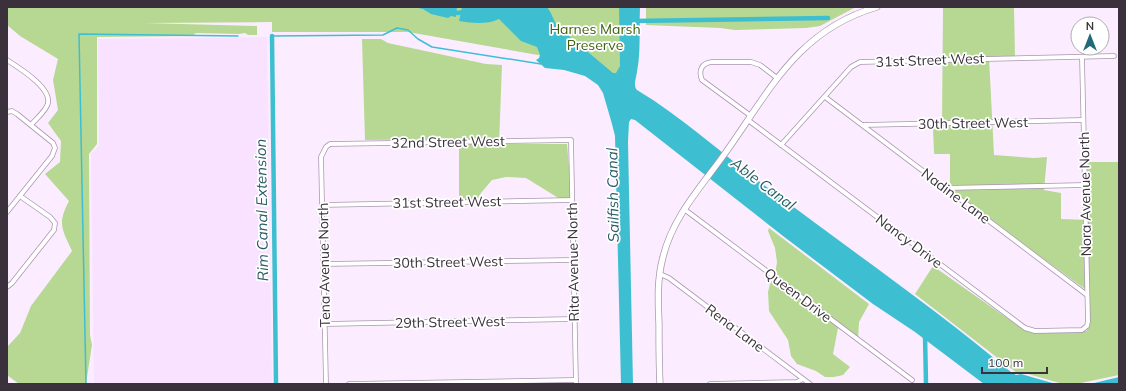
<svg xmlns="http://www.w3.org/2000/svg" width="1126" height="391" font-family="Mulish,sans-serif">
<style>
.built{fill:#f9e2ff}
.green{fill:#b6d893}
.water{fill:#3ebfd1}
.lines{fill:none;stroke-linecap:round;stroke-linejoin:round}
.stream{stroke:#3ebfd1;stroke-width:1.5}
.canal{stroke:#3ebfd1;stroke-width:4.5}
.street-casing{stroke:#ab95b1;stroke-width:5.5}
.secondary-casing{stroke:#ab95b1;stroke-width:7}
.street{stroke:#fff;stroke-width:4}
.secondary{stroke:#fff;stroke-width:5.5}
.labels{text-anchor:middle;stroke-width:3.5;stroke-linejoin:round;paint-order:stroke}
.park-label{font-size:14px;fill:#3f600c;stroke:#fff}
.street-label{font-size:14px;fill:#3a313c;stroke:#fff}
.water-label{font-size:15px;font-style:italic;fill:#285c64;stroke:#fff}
</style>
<rect width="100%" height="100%" fill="#fbedff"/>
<polygon class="built" points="267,37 272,384 94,384 91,154 99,145 98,39"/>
<g class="green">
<path d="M7 7H627L619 92 583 63 408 32H272V22L144 23 257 26V35H248L245 33 239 34 196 33 192 36 97 37V144L89 154 90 335 92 345 86 384H19L7 375V347L20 333 31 306 72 251C62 229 57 224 69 201L45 174 60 162 61 141 48 123 58 110 53 80 58 59 20 36 7 25Z"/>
<polygon points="646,7 856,7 820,26 806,28 735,30 720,28 646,25"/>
<polygon points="943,7 1014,7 1015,57 989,57 994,155 1034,158 1047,157 1044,190 1061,193 1061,219 1089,220 1083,162 1119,162 1119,375 1076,384 1063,384 1021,372 1017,373 915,294 933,266 1024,330 1087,331 1085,289 950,191 950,154 934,154 933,127 942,124"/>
<polygon points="362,39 381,39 388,43 486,64 502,65 499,144 567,144 572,201 560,199 526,178 506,177 492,180 481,193 475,203 459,204 459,139 365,140"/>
<polygon points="769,228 869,304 859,322 858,340 838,328 833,354 850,367 843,375 834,377 825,377 816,371 797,364 791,356 788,340 769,311 768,292 770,284 775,274 777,262 775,248 768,231"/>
</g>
<g class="water">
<polygon points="413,7 457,7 456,17 451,16 448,18 431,14 423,9"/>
<path d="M462 7H547C552 13 553 20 558 27L613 73H616L620 66 619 7H640C639 29 641 51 637 72 636 79 633 85 637 90 684 118 724 156 768 188 849 249 933 307 1011 372L1016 375 1021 374 1056 384H984L915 332 873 304 783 236 635 120 631 119 629 122 628 142 633 384H621L615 136 612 124 603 93 598 85 585 76 564 70 545 68 536 60 539 58 540 55 537 47 521 41 499 19C486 25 472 23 459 21Z"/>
<polygon points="1119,377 1119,384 1090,384"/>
</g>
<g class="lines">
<g class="stream">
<polyline points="272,36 383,35 397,28 408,30 418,39 432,47 541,64"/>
<polyline points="86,384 79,34 238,36"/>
</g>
<g class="canal">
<polyline points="440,7 457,13 466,12"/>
<polyline points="634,21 828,18"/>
<polyline points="272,36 276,384"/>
<polyline points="925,335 926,384"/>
</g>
<g class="street-casing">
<g id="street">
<path d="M7 60C19 68 51 87 48 103 47 110 36 119 31 125"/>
<polyline points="825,97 1087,295"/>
<polyline points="7,112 12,111 17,114 53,143 55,148 52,156 7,212"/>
<path d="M751 116 702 80C698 70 702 63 712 62H751L760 65 777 78"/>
<polyline points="748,120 1025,328 1035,331 1082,330 1087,326 1088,321 1082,57"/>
<polyline points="863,125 1083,120"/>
<polyline points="781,145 851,67 860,62 1114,56"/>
<polyline points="946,188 1085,185"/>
<polyline points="322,205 572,200"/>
<polyline points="684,209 912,380"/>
<polyline points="324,264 573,260"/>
<polyline points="660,274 669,278 810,384"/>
<polyline points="7,287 12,283 54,230 55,223 50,217 20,196"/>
<polyline points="325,324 574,319"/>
<polyline points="326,384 321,157 326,147 330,144 571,140 576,384"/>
<polyline points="349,384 575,380"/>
<polyline points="710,384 797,382 803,379"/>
</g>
</g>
<g class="secondary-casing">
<path id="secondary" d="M660 384C659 364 659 344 659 324 658 301 657 279 663 257 673 216 702 186 726 152 770 90 798 30 877 7"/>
</g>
<use href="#street" class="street"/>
<use href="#secondary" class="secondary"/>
</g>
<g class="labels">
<g class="park-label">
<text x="595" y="34">Harnes Marsh<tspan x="595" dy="16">Preserve</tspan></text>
</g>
<g class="street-label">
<text transform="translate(930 60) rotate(-2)" y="5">31st Street West</text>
<text transform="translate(973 123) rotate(-1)" y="5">30th Street West</text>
<text transform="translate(448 142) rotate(-1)" y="5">32nd Street West</text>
<text transform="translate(1085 194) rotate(-91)" y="5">Nora Avenue North</text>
<text transform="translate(956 196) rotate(37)" y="5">Nadine Lane</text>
<text transform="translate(447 202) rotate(-1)" y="5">31st Street West</text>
<text transform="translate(909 241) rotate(37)" y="5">Nancy Drive</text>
<text transform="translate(448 262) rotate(-1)" y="5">30th Street West</text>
<text transform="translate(573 262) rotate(-91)" y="5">Rita Avenue North</text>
<text transform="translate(324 265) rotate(-91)" y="5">Tena Avenue North</text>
<text transform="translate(798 295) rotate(37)" y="5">Queen Drive</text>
<text transform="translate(450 322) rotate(-1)" y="5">29th Street West</text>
<text transform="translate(735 328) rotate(37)" y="5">Rena Lane</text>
</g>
<g class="water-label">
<text transform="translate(763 184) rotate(37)" y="5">Able Canal</text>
<text transform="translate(613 195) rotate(-91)" y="5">Sailfish Canal</text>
<text transform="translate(262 210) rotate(-91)" y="5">Rim Canal Extension</text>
</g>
</g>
<rect width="1126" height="391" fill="none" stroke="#3a313c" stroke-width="16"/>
<g transform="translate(1090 36)"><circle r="19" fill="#ffffff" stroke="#b0adb1"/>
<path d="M0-3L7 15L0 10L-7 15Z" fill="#236a78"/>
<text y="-6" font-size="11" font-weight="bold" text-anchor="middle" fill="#3a313c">N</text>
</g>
<path d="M982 367v6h65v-6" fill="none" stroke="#3a313c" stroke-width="2"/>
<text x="988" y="367" font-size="12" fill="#3a313c" stroke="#ffffff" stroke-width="3" paint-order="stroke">100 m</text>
</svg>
